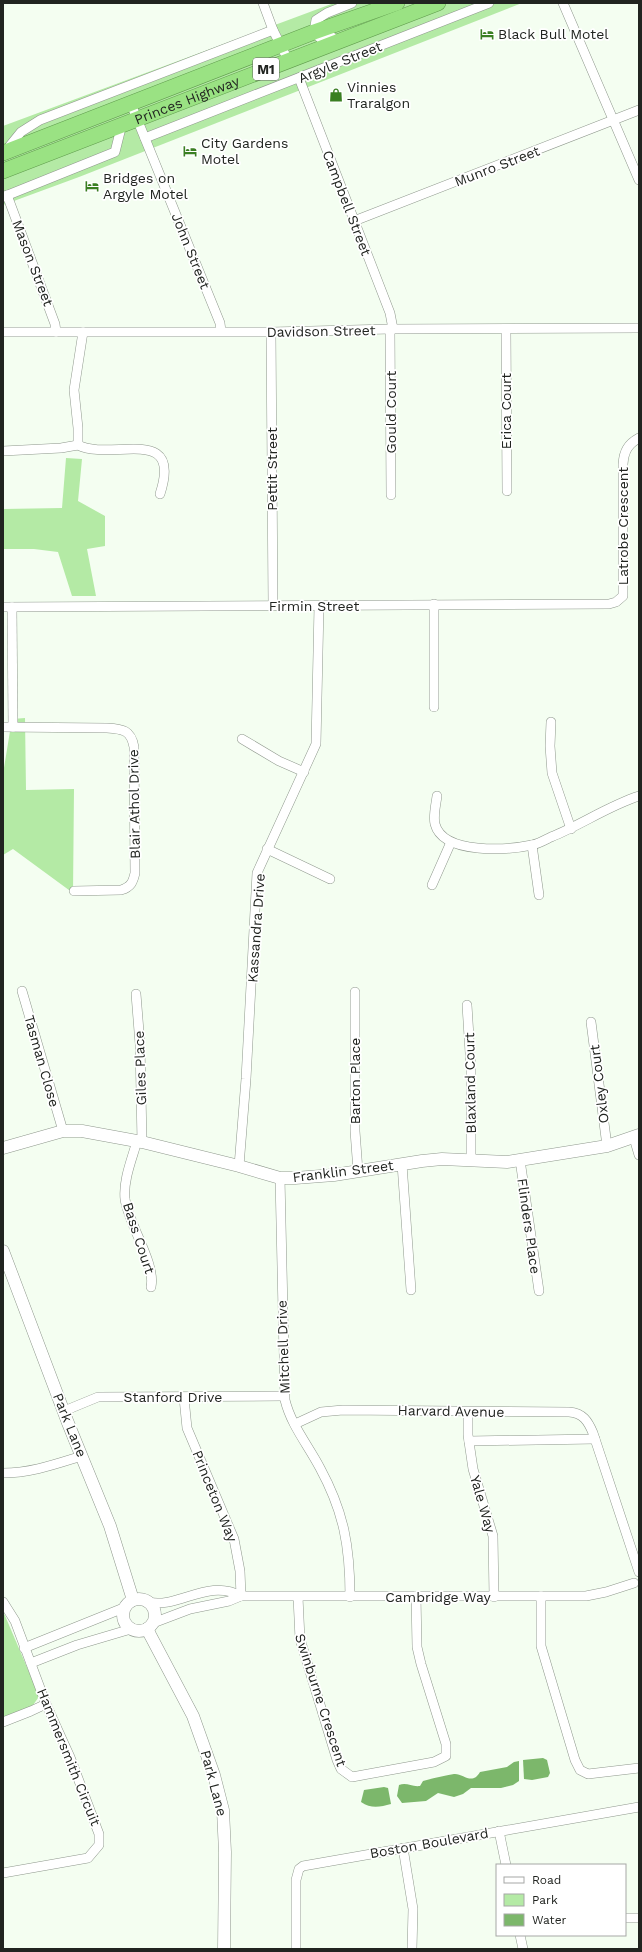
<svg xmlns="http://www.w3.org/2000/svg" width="642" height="1952" font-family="'Work Sans',sans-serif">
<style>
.green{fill:#b4eaa5}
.water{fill:#7cb76b}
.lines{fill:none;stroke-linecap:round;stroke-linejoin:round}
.minor-casing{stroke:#8f988d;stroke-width:10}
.tertiary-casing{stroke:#8f988d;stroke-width:13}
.trunk-casing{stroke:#5f9b4c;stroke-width:16}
.minor{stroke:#fff;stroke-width:9}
.tertiary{stroke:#fff;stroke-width:12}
.trunk{stroke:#9ae283;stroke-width:15}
.labels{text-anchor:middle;stroke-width:3.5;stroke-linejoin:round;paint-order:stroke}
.shield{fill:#fff;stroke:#646663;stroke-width:1}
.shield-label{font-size:13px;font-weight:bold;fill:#212420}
.poi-label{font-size:14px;fill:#212420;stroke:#fff;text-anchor:start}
.street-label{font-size:14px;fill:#212420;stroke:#fff}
</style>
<rect width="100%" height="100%" fill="#f4fef1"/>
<g class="green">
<polygon points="334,3 522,3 79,177 3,205 3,126"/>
<polygon points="66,458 82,459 78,501 105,516 105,546 87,549 96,596 72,596 58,552 34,549 3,549 3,509 62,508"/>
<polygon points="25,718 26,790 74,789 73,893 13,849 3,855 3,774 12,719"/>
<polygon points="3,1611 38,1693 38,1698 31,1708 3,1719"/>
</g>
<g class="water">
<polygon points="543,1758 547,1760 550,1773 548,1777 532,1780 524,1779 523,1760"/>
<path d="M519 1761V1781L513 1785 501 1788H471L463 1794 454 1797 438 1793 426 1801 402 1803 397 1796 399 1785C407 1782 411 1787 420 1786L423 1781C433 1778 444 1776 454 1774 463 1773 472 1786 480 1772L507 1767 514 1762Z"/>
<path d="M384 1787 388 1788 391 1804C380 1807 371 1809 361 1802L364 1790Z"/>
</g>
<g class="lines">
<g class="minor-casing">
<g id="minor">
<polyline points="263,3 273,30 288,60"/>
<polyline points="563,3 639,180"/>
<polyline points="332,37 322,40 314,32 316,20 327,13 352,3"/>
<polyline points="299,78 390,313 393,329"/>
<polyline points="131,104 220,323 221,331"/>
<polyline points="145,138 489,3"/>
<polyline points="8,148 21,132 40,120 273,30"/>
<polyline points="7,195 55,324 56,332"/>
<polyline points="3,197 115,152 122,124"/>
<polyline points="354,221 639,110"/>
<polyline points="390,329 391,495"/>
<polyline points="506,330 507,491"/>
<polyline points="3,332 271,332 390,329 639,328"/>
<polyline points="271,332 273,606"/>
<polyline points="78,445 78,428 74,390 83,332"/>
<path d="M3 451 61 448 78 445C111 462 183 423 160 494"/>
<polyline points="434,604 434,707"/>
<path d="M3 607 609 604 616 602 623 596V464C624 451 628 444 639 438"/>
<polyline points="12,607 13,727"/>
<polyline points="551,722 550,746 552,773 571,829"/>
<path d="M3 727 107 728C123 729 131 730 134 747L135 873C133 882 131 887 121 890L74 891"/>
<polyline points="242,739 279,761 304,772"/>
<path d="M437 796C436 804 433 816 435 824 443 855 508 850 532 845 538 844 545 840 551 837 581 825 608 806 639 796"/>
<polyline points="532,845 539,895"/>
<polyline points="267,849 330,879"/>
<polyline points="432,885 451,842"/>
<polyline points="22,991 63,1131"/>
<polyline points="355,992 355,1131 358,1171"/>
<polyline points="136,994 140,1044 142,1142"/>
<polyline points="467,1005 471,1069 471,1161"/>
<polyline points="591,1022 607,1146"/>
<polyline points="634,1138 639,1155"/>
<path d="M137 1141C132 1159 123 1180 125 1199 129 1226 156 1263 151 1287"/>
<polyline points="520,1160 539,1291"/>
<polyline points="402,1164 411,1290"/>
<polyline points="239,1166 246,1079 257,873 316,744 319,606"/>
<path d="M280 1178 285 1400C291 1425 308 1445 320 1468 344 1512 350 1547 350 1597"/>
<polyline points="184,1398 187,1428 234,1539 240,1571 241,1596"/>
<polyline points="64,1411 98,1397 284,1396"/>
<polyline points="468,1412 468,1435 473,1469 493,1536 494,1597"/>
<path d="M295 1424 321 1412 343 1410 569 1412C583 1413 588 1421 593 1433L639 1572"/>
<polyline points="469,1441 595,1439"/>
<path d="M3 1473C31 1473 56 1464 82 1456"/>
<polyline points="541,1596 541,1646 575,1760 580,1770 588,1774 639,1768"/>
<polyline points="298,1597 300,1639 337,1760 341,1769 352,1777 434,1762 446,1756 446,1744 421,1664 417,1647 416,1596"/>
<polyline points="3,1602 15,1621 46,1704 70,1757 99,1834 99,1845 88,1858 3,1873"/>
<path d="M148 1602C179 1609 207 1578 241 1596"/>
<polyline points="153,1623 190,1609 229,1601 241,1596 586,1596 606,1592 634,1583"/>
<polyline points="24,1648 126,1607"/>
<polyline points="31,1663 77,1645 131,1629"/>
<polyline points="3,1722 31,1711 46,1704"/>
<polyline points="499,1831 506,1865"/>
<polyline points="403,1848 413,1909 412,1949"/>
<polyline points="625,1918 639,1918"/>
<polyline points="520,1935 523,1949"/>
<polyline points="296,1949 296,1880 299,1869 303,1866 639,1807"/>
</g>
</g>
<g class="tertiary-casing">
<g id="tertiary">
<polyline points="3,1148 63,1131 82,1131 142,1142 239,1166 280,1178 295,1178 334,1175 422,1161 442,1159 507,1162 607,1146 639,1135"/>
<polyline points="3,1251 68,1423 110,1526 133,1600"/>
<circle cx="139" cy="1615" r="16"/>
<polyline points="147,1629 193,1716 214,1775 223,1810 225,1852 224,1949"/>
</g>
</g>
<g class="trunk-casing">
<g id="trunk">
<polyline points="3,153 314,32 397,3"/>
<path id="s1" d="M3 171 438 3"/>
</g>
</g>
<use href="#minor" class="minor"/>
<use href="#tertiary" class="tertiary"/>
<use href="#trunk" class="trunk"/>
</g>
<defs>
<g id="hotel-bare" transform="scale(1.08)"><path d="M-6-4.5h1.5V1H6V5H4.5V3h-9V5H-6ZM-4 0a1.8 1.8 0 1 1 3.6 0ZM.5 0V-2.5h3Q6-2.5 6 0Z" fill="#3a7f22" stroke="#fff" stroke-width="2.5" paint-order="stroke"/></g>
<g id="shop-bare" transform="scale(1.08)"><path d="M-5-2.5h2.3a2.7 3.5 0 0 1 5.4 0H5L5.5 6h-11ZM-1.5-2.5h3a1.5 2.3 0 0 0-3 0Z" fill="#3a7f22" stroke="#fff" stroke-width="2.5" paint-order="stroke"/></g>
</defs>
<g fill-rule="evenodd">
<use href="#hotel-bare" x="487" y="34"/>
<use href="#shop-bare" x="336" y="95"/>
<use href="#hotel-bare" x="190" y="151"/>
<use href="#hotel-bare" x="92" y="186"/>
</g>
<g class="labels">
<rect class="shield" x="253" y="58" width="26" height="22" rx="3"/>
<g class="shield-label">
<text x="266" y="74">M1</text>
</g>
<g class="poi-label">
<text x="498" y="39">Black Bull Motel</text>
<text x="347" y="92">Vinnies<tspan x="347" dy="16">Traralgon</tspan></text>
<text x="201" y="148">City Gardens<tspan x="201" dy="16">Motel</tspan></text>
<text x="103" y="183">Bridges on<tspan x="103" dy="16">Argyle Motel</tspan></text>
</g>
<g class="street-label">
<text transform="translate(340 62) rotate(-22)" y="5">Argyle Street</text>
<text dy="5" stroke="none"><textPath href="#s1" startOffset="197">Princes Highway</textPath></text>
<text transform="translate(497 166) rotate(-21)" y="5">Munro Street</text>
<text transform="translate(347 203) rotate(69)" y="5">Campbell Street</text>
<text transform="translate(191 251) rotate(68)" y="5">John Street</text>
<text transform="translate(33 263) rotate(69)" y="5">Mason Street</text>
<text transform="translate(321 331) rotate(-1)" y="5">Davidson Street</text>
<text transform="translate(506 411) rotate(-90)" y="5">Erica Court</text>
<text transform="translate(391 412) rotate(-90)" y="5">Gould Court</text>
<text transform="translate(272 469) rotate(-90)" y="5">Pettit Street</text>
<text transform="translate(623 526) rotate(-90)" y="5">Latrobe Crescent</text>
<text x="314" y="611">Firmin Street</text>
<text transform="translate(134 804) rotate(-91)" y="5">Blair Athol Drive</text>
<text transform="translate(256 928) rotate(-86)" y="5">Kassandra Drive</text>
<text transform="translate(42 1061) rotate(74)" y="5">Tasman Close</text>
<text transform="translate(140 1068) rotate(-92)" y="5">Giles Place</text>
<text transform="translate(355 1081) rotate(-90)" y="5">Barton Place</text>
<text transform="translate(470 1083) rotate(-91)" y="5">Blaxland Court</text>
<text transform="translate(599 1084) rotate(-97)" y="5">Oxley Court</text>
<text transform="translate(343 1171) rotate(-7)" y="5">Franklin Street</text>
<text transform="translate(529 1226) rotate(82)" y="5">Flinders Place</text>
<text transform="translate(139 1238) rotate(72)" y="5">Bass Court</text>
<text transform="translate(283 1347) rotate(-92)" y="5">Mitchell Drive</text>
<text x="173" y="1402">Stanford Drive</text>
<text transform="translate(451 1411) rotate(1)" y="5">Harvard Avenue</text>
<text transform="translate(70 1425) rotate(68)" y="5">Park Lane</text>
<text transform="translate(215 1496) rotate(68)" y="5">Princeton Way</text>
<text transform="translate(483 1504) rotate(74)" y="5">Yale Way</text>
<text x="438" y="1602">Cambridge Way</text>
<text transform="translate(321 1700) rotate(72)" y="5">Swinburne Crescent</text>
<text transform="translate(69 1757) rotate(68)" y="5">Hammersmith Circuit</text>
<text transform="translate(214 1783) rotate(75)" y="5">Park Lane</text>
<text transform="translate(429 1843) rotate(-10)" y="5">Boston Boulevard</text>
</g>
</g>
<rect width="642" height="1952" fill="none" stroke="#212420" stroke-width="8"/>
<rect x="496" y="1864" width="130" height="72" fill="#ffffff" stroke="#a6a7a6"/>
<rect x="504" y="1877" width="20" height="6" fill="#ffffff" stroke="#a6a7a6"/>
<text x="532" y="1884" font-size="12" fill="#212420">Road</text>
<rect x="504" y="1894" width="20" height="12" fill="#b4eaa5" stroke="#a6a7a6"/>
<text x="532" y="1904" font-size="12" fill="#212420">Park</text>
<rect x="504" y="1914" width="20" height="12" fill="#7cb76b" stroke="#a6a7a6"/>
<text x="532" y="1924" font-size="12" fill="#212420">Water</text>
</svg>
